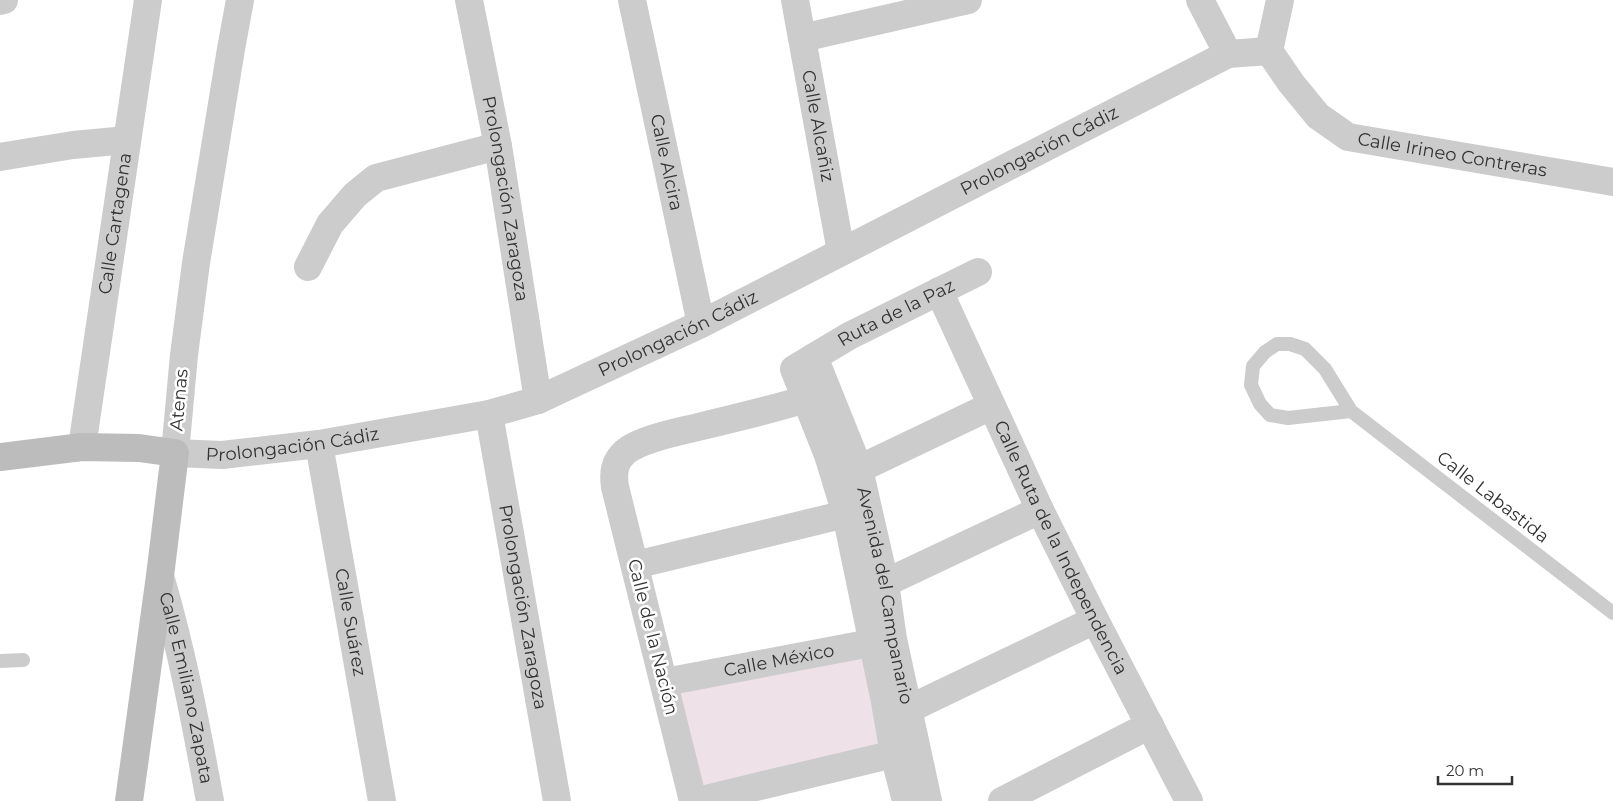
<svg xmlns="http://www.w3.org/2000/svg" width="1613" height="801" font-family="Montserrat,sans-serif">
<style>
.green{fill:#eee2e8}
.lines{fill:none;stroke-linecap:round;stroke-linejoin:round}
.lane{stroke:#ccc;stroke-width:14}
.street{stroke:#ccc;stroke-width:28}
.secondary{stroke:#bcbcbc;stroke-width:28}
.labels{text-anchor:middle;stroke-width:5;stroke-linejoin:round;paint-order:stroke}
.street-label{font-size:18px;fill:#323232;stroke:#fff}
</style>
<rect width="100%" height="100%" fill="#fff"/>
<polygon class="green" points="873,642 894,754 697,801 665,682"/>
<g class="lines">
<g class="lane">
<polyline points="1351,411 1325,369 1305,349 1290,344 1277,344 1265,352 1253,366 1251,385 1260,404 1270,415 1288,418 1351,411 1613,613"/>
<polyline points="0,661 23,660"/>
</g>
<g class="street">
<path id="s1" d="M240 0 231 49 196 263 184 355 175 453 222 455 319 444 489 414 538 400 701 324 1228 54"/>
<path id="s2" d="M469 0 498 146 538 400"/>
<path id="s3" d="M632 0 701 324"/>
<path id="s4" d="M795 0 841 252"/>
<polyline points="1200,0 1228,54 1269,51"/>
<polyline points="0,1 4,0"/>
<polyline points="802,38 968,0"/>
<path id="s5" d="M1269 51 1291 83 1318 116 1348 137 1613 182"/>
<polyline points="1269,51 1280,0"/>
<polyline points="0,157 73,145 127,140"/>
<polyline points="308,267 330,224 355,195 376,178 498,146"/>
<path id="s6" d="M939 291 1040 510 1095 620 1189 801"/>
<path id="s7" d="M814 357 859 469 885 583 893 639 928 801"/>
<path id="s8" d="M489 414 557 801"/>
<path id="s9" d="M319 444 382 801"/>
<path id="s10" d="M82 447 148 0"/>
<polyline points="859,469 991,406"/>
<polyline points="635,565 846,514"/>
<path id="s11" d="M160 576C182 650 196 725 210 801"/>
<polyline points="885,583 1040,510"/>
<path id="s12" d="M665 682 892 639"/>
<polyline points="909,709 1095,620"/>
<path d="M693 801 615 487C613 473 614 462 625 452 641 439 678 432 698 427 734 418 771 410 806 399"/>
<polyline points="697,801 894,754"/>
<path id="s13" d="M906 801 894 754 885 702 846 514 828 455 794 369 849 336 978 272"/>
<polyline points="1002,801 1150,725"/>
</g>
<polyline class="secondary" points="0,457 82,447 139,448 175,453 160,576 129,801"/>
</g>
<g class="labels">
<g class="street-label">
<text dy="6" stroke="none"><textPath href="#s4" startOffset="128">Calle Alcañiz</textPath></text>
<text dy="6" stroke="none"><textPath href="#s1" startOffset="1386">Prolongación Cádiz</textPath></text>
<text dy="6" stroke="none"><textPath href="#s5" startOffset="224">Calle Irineo Contreras</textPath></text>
<text dy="6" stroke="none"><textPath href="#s3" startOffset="166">Calle Alcira</textPath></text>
<text dy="6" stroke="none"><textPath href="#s2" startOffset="202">Prolongación Zaragoza</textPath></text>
<text dy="6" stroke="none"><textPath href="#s10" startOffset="226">Calle Cartagena</textPath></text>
<text dy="6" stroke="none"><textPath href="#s13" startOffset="564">Ruta de la Paz</textPath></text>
<text dy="6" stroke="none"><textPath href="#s1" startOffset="981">Prolongación Cádiz</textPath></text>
<text transform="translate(179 400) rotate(-85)" y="6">Atenas</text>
<text dy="6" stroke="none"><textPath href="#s1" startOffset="576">Prolongación Cádiz</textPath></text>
<text transform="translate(1493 497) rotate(38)" y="6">Calle Labastida</text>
<text dy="6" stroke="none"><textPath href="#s6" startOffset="284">Calle Ruta de la Independencia</textPath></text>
<text dy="6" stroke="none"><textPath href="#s7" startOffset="250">Avenida del Campanario</textPath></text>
<text dy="6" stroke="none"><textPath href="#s8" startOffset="196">Prolongación Zaragoza</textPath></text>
<text dy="6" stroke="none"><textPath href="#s9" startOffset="181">Calle Suárez</textPath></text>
<text transform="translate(653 637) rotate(76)" y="6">Calle de la Nación</text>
<text dy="6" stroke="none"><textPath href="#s12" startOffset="116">Calle México</textPath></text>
<text dy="6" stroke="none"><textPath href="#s11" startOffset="115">Calle Emiliano Zapata</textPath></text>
</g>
</g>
<path d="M1438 776v8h74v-8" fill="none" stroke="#323232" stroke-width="2.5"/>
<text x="1446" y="776" font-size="15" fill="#323232" stroke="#ffffff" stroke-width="4" paint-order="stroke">20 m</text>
</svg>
